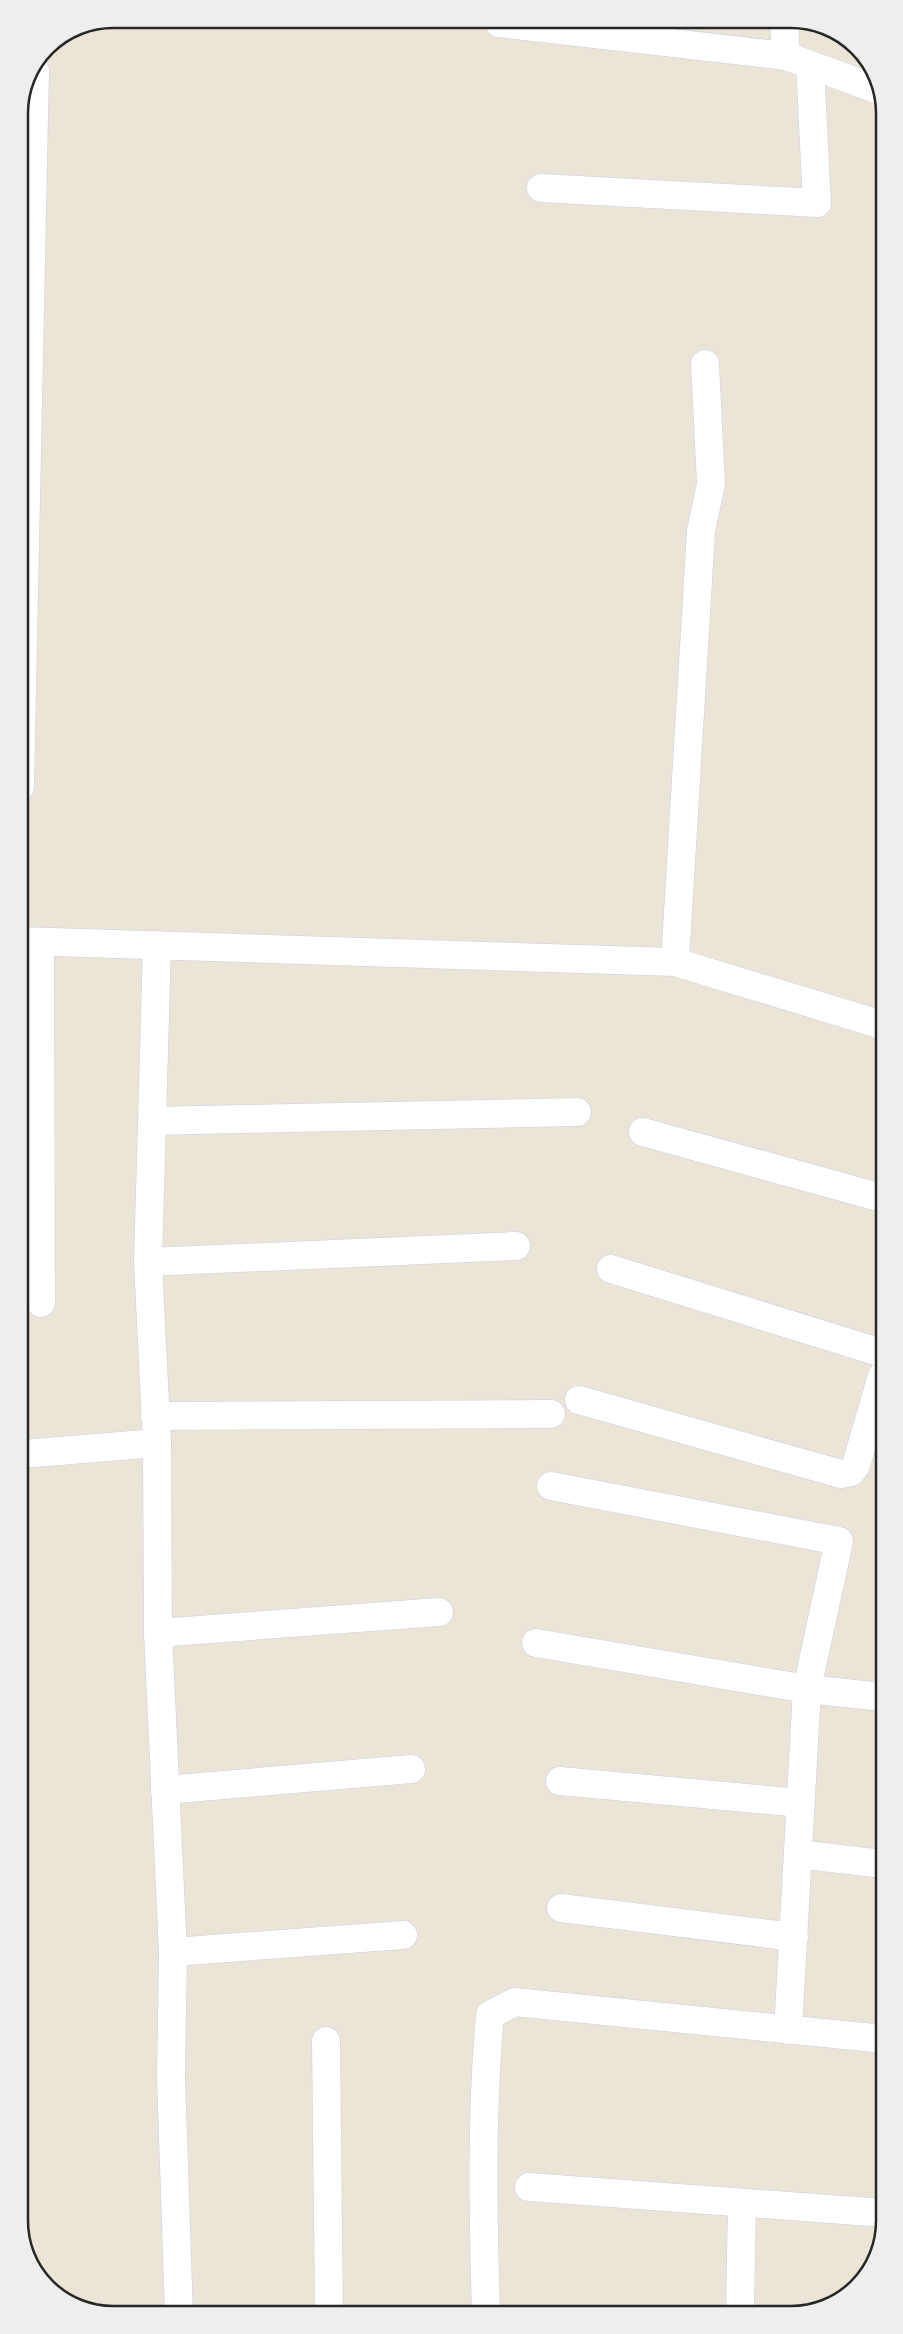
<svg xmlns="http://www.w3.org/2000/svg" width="903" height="2334" font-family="'Roboto Condensed',sans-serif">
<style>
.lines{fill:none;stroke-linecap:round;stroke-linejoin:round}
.street-casing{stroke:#cccde2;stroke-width:29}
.secondary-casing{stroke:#cccde2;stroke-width:29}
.street{stroke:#fff;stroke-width:28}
.secondary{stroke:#fff;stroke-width:28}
.rim{fill:none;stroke:#272727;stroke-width:2.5}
</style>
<rect width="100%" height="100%" fill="#ebe5d7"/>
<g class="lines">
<g class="street-casing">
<g id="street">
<polyline points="784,19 786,56 879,90"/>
<polyline points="499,23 786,56"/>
<polyline points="541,188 817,203 810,65"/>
<polyline points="20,787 35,71"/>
<polyline points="40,942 41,1303"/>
<polyline points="157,945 148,1262 157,1443 158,1633 173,1952 171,2076 179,2315"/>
<polyline points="675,962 701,531 711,484 705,364"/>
<polyline points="152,1121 577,1112"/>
<polyline points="643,1132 882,1198"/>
<polyline points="148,1262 516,1246"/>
<polyline points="611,1269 882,1353"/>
<polyline points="579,1400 841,1474 851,1472 856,1465 882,1376"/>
<polyline points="155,1416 551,1414"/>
<polyline points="22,1454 157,1443"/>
<polyline points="551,1486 839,1541 807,1689 788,2030"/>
<polyline points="158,1633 439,1612"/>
<polyline points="536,1643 807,1689 883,1697"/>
<polyline points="560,1781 801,1803"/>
<polyline points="165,1790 411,1769"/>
<polyline points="798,1854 883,1864"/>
<polyline points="561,1908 794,1937"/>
<polyline points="173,1952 403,1935"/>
<polyline points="326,2041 329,2314"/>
<polyline points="529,2187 884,2213"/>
<polyline points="740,2311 742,2203"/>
<path d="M486 2313C483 2214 481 2113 490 2015L515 2002 884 2039"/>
</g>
</g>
<g class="secondary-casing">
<polyline id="secondary" points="21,941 675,962 882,1025"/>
</g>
<use href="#street" class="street"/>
<use href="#secondary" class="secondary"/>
</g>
<path d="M0 0H903V2334H0ZM113 28H791A85 85 0 0 1 876 113V2221A85 85 0 0 1 791 2306H113A85 85 0 0 1 28 2221V113A85 85 0 0 1 113 28Z" fill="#eee" fill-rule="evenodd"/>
<path class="rim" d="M113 28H791A85 85 0 0 1 876 113V2221A85 85 0 0 1 791 2306H113A85 85 0 0 1 28 2221V113A85 85 0 0 1 113 28Z"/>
</svg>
